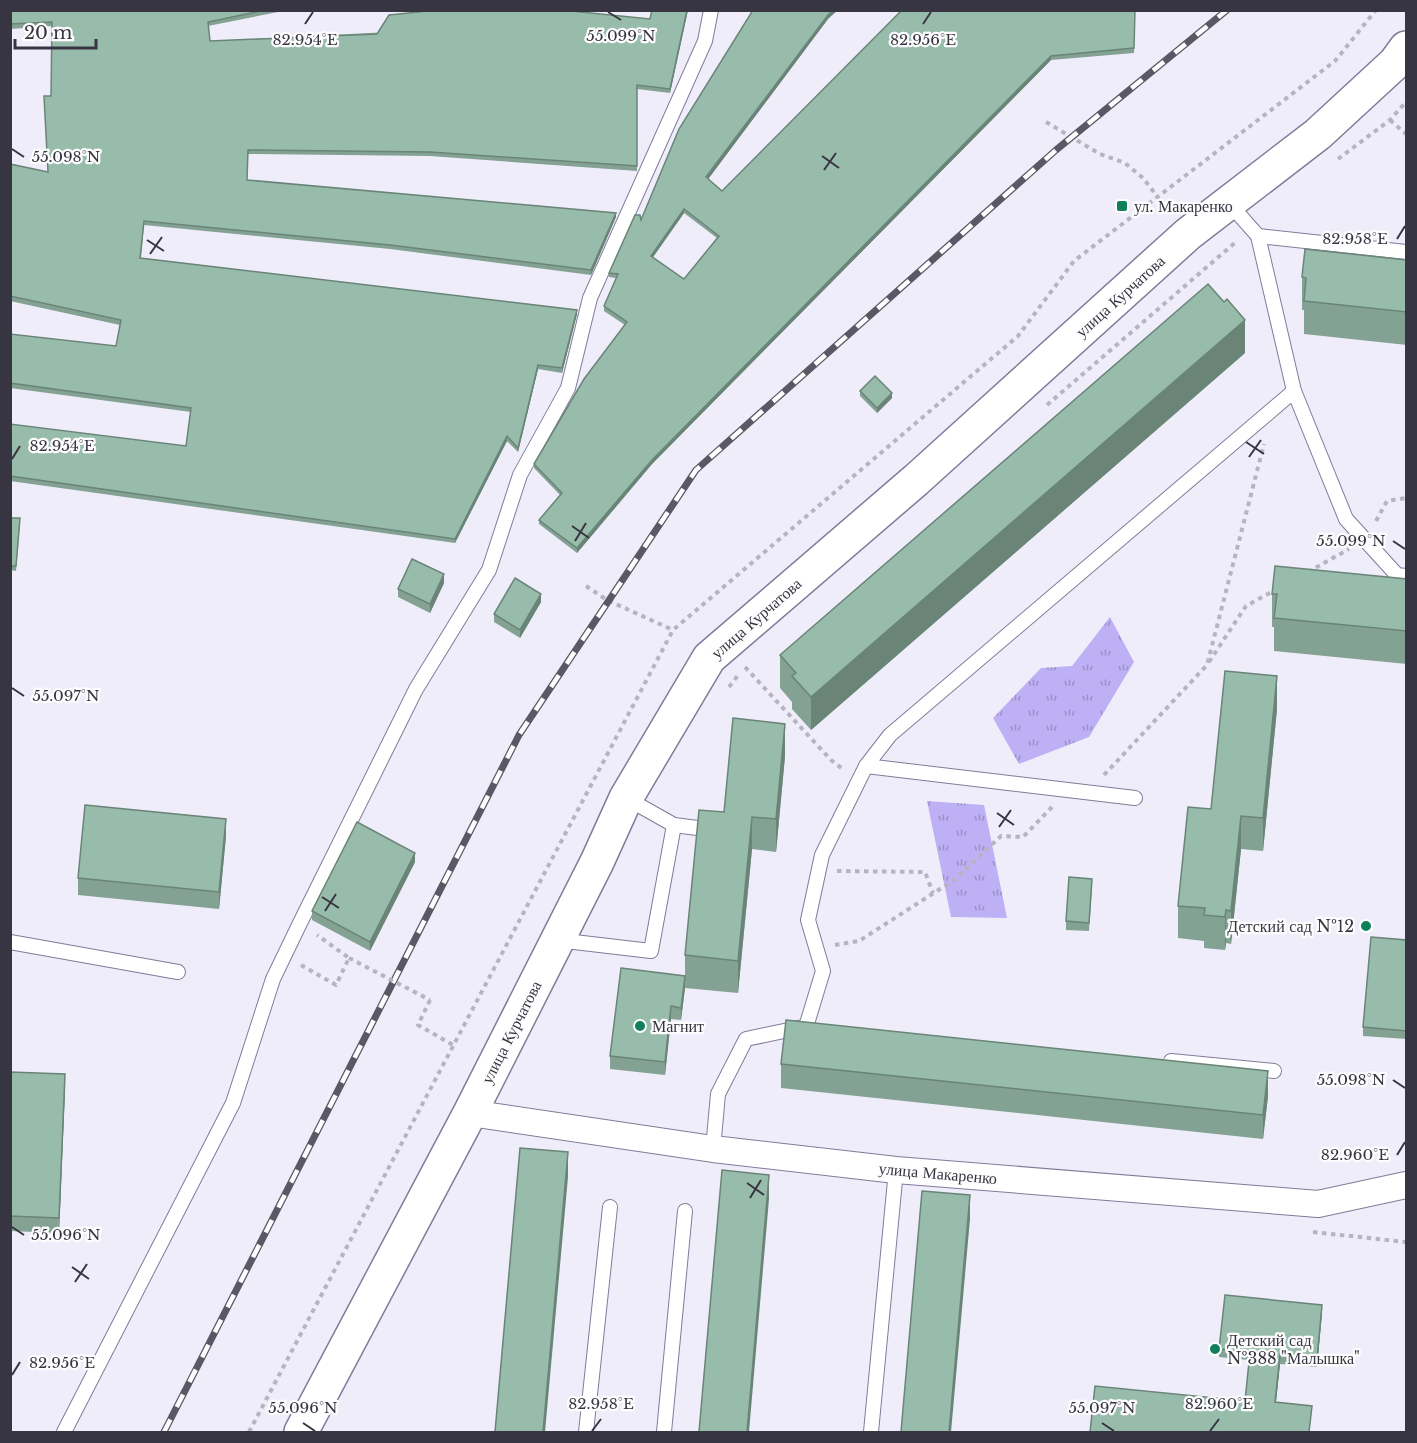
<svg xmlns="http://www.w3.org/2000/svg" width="1417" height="1443" font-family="'Libre Baskerville',serif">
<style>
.grass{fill:url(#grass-tufts)}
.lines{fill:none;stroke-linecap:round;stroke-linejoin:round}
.service-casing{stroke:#817b99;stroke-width:16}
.minor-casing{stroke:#817b99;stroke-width:28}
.secondary-casing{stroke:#817b99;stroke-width:36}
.path{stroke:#b7b4c2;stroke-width:4;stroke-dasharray:4.5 4.5;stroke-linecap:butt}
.service{stroke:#fff;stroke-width:14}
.minor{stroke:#fff;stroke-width:26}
.secondary{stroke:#fff;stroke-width:33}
.rail-casing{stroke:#5b5865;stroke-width:7}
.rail{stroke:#fdfdfd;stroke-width:4.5;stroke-dasharray:14;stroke-linecap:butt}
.path-bridge{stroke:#b7b4c2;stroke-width:4;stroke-dasharray:4.5 4.5;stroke-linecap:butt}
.wall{fill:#83a293;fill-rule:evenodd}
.shaded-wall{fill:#6a8478}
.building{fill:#98bcab;stroke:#6a8478;stroke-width:1.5;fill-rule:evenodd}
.ticks{fill:none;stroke:#383542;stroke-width:2}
.poi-dot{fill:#117f5b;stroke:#fdfdfd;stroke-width:2}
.labels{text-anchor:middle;stroke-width:4.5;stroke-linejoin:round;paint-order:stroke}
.poi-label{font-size:16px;fill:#383542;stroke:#fdfdfd;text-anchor:start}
.street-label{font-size:16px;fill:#383542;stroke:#fdfdfd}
.ticks-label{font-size:15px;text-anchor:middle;fill:#383542;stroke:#fdfdfd;stroke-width:4.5;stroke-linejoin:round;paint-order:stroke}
</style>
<defs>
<pattern id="grass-tufts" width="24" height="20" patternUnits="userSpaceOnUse" patternTransform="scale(1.5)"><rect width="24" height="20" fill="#beb0f4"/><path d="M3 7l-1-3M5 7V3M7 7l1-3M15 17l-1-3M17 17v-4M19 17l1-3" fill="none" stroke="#9b90c7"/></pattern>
</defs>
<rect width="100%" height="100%" fill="#f0edfb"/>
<g class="grass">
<polygon points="1110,617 1134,662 1089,737 1019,764 993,718 1041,668 1072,666"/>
<polygon points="927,801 984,805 1007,918 951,917"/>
</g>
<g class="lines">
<g class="service-casing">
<g id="service">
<polyline points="1229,203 1258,236 1294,391 1346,519 1397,575 1406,576"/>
<polyline points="1258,236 1406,252"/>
<polyline points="866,766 1135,798"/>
<polyline points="626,798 674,825 713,830"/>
<polyline points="557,940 651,951 674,825"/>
<polyline points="10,942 178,972"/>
<polyline points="806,1027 823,971 808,920 822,855 866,766 890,735 1294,391"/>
<polyline points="1171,1061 1274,1071"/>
<polyline points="713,1149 718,1094 746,1039 803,1027"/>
<polyline points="64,1432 233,1103 273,979 300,923 416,689 489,570 520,475 568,388 590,298 705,41 711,10"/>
<polyline points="586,1432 610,1207"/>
<polyline points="664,1432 685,1211"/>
<polyline points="871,1432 896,1170"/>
</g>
</g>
<g class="minor-casing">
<polyline id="minor" points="470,1113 713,1149 896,1170 1318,1204 1406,1185"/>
</g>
<g class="secondary-casing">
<polyline id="secondary" points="301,1432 470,1113 597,862 626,798 709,658 916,480 1188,234 1318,134 1395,63 1406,48"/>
</g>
<g class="path">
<polyline points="1390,120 1406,134"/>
<polyline points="1046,122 1100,154 1125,163 1143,178 1157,196"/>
<polyline points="1338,159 1390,120 1406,102"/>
<polyline points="1047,405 1237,241"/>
<polyline points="1376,521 1387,501 1406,498"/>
<polyline points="1308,572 1349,549"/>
<polyline points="586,586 607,600 673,630"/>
<polyline points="1209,662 1246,606 1275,590"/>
<polyline points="745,667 831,760 844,770"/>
<polyline points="729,687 739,674"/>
<polyline points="1104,775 1207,665 1264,444"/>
<polyline points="837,871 925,872 933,893"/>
<polyline points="835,945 859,941 954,880 1001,836 1023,837 1052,807"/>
<polyline points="301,965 336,985 349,958 317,935"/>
<polyline points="430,1000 418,1025 453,1045"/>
<polyline points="1313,1232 1406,1242"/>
<polyline points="249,1432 673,630 1018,336 1074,261 1335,61 1376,10"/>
</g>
<use href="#service" class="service"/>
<use href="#minor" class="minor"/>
<use href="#secondary" class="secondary"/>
<g class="rail-casing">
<polyline id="rail" points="164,1432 519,735 696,470 1056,150 1227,10"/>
</g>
<use href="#rail" class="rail"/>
<polyline class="path-bridge" points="349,958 430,1000"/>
</g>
<g class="wall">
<polygon points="10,10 288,10 208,26 210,41 650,19 688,10 670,93 637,89 637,171 430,156 248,154 247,180 616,217 591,275 390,249 144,225 141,258 577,314 562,373 538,369 518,452 507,441 455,543 10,481 10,424 186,446 191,412 10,388 10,334 116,346 120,325 10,301 10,164 48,172 51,96 52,26 10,29"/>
<path d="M1135 10 1134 53 1051 60 652 464 577 553 539 524V520L560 495 534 468V464L625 325 604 311V306L616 278 609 277V273L641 220 828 19 708 179 722 191ZM684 213 717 238 684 279 653 257Z"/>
<polygon points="1407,260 1407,345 1304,334 1304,310 1302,310 1302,277"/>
<polygon points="1245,353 811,730 792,709 792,702 780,688 780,655"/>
<polygon points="860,391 892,398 877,413 860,396"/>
<polygon points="10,518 20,523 16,571 10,570"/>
<polygon points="1407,579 1407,664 1274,651 1274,627 1272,627 1272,594"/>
<polygon points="444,583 430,613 398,597 398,589"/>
<polygon points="541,602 520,638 494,622 494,614"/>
<polygon points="1277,709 1263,851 1241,849 1231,944 1226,943 1225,950 1204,948 1204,941 1178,938 1178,906 1211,809"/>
<polygon points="785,756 776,852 752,849 738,993 685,988 685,955 724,812"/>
<polygon points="226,836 219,909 78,895 78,878"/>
<polygon points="415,862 370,951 312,920 312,911"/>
<polygon points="1092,887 1089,931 1066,930 1066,921"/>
<polygon points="1407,940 1407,1039 1363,1036 1363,1027"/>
<polygon points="685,988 681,1020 671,1019 665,1075 610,1069 610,1056"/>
<polygon points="781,1064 1268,1096 1263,1139 781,1088"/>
<polygon points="10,1072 65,1089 59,1233 10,1231"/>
<polygon points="1322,1313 1317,1367 1280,1364 1276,1402 1312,1414 1245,1401 1249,1360 1219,1357 1219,1349"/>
</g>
<g class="shaded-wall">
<polygon points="687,10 688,10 670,93 670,89"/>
<polygon points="833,10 838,10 828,19 706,182 706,177 828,15"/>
<polygon points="1051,56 1051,60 652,464 577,553 577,548 652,460"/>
<polygon points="684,209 684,213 651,260 651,256"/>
<polygon points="616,213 616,217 591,275 591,270"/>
<polygon points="577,310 577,314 562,373 562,368"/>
<polygon points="1245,320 1245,353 811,730 811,697"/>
<polygon points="538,365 538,369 518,452 518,448"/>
<polygon points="892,393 892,398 877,413 877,408"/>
<polygon points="507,436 507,441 455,543 455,539"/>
<polygon points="444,574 444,583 430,613 430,604"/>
<polygon points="541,594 541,602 520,638 520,630"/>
<polygon points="1277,676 1277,709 1263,851 1263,818"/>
<polygon points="785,724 785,756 776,852 776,819"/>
<polygon points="1241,816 1241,849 1231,944 1231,911"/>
<polygon points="752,817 752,849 738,993 738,961"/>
<polygon points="226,819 226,836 219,909 219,892"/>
<polygon points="415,853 415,862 370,951 370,942"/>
<polygon points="1226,910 1226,943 1225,950 1225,917"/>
<polygon points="685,976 685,988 681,1020 681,1008"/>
<polygon points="671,1006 671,1019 665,1075 665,1062"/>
<polygon points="1268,1071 1268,1096 1263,1139 1263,1115"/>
<polygon points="65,1074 65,1089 59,1233 59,1218"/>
<polygon points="568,1152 568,1177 545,1432 543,1432"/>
<polygon points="769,1175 769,1199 749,1432 747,1432"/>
<polygon points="970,1195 970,1219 951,1432 949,1432"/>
<polygon points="1322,1305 1322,1313 1317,1367 1317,1359"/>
<polygon points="1280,1355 1280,1364 1275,1411 1275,1402"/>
</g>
<g class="building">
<polygon points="10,10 265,10 208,22 210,41 377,34 389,15 438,10 561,10 650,19 652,10 687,10 670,89 637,85 637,166 430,152 248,150 247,180 616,213 591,270 390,245 144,221 140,258 577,310 562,368 538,365 518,448 507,436 455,539 10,476 10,424 186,446 191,408 10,383 10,334 116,346 121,320 10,296 10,164 48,172 44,96 51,96 52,22 10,24"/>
<path d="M753 10H833L828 15 706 177 722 191 902 10H1135L1134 48 1051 56 652 460 577 548 539 520 562 493 534 464 584 379 627 322 604 306 618 274 609 273 635 215H640L641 220 679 129ZM684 209 719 236 684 279 651 256Z"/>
<polygon points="1305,249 1407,260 1407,312 1304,301 1306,278 1302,277"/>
<polygon points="1208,284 1224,302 1227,299 1245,320 811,697 792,676 796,673 780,655"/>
<polygon points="875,376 892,393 877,408 860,391"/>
<polygon points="10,518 20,518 16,566 10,566"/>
<polygon points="412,559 444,574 430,604 398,589"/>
<polygon points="1275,566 1407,579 1407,631 1274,618 1277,594 1272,594"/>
<polygon points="515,578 541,594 520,630 494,614"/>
<polygon points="1225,671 1277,676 1263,818 1241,816 1231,911 1226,910 1225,917 1204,915 1205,908 1178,906 1188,807 1211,809"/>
<polygon points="733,718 785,724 776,819 752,817 738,961 685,955 699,810 724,812"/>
<polygon points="85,805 226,819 219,892 78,878"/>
<polygon points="357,822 415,853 370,942 312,911"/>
<polygon points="1069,877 1092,879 1089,923 1066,921"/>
<polygon points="1371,937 1407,940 1407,1031 1363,1027"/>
<polygon points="621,968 685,976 681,1008 671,1006 665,1062 610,1056"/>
<polygon points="786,1020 1268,1071 1263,1115 781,1064"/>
<polygon points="10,1072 65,1074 59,1218 10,1216"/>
<polygon points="520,1148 568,1152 543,1432 495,1432"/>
<polygon points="722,1170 769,1175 747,1432 699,1432"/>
<polygon points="922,1191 970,1195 949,1432 901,1432"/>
<polygon points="1225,1295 1322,1305 1317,1359 1280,1355 1275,1402 1312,1406 1309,1432 1090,1432 1095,1386 1245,1401 1250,1352 1219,1349"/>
</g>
<path class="ticks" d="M608 12 621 20M305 24 313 12M923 24 931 12M12 149 24 157M822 156 839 168M824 170 836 153M1397 239 1405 226M147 240 164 251M150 254 162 237M1246 442 1264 454M1249 457 1261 440M12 459 20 446M572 526 589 538M575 541 586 523M1393 541 1405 549M12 688 24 696M997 813 1014 825M999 827 1011 810M322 897 339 908M325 911 336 894M1393 1080 1405 1088M1397 1155 1405 1142M747 1183 764 1195M750 1198 761 1180M12 1227 24 1235M72 1267 89 1279M75 1282 87 1264M12 1375 20 1362M303 1423 315 1431M1102 1423 1114 1431M592 1431 601 1419M1210 1431 1219 1419"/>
<g class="poi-dot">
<rect x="1116" y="200" width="12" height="12" rx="3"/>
<circle cx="1366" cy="926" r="6"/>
<circle cx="640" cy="1026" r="6"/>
<circle cx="1215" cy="1349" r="6"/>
</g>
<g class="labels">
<g class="poi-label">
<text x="1134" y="212">ул. Макаренко</text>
<text x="1354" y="932" text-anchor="end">Детский сад №12</text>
<text x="652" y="1032">Магнит</text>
<text x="1227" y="1346">Детский сад<tspan x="1227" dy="18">№388 "Малышка"</tspan></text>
</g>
<g class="street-label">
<text transform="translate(1120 296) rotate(-42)" y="6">улица Курчатова</text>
<text transform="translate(756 618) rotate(-41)" y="6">улица Курчатова</text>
<text transform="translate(511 1032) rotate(-63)" y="6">улица Курчатова</text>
<text transform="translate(938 1173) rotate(5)" y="6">улица Макаренко</text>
</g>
</g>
<g class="ticks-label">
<text x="621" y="41">55.099°N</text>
<text x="305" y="45">82.954°E</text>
<text x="923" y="45">82.956°E</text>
<text x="66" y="162">55.098°N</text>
<text x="1355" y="244">82.958°E</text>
<text x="62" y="451">82.954°E</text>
<text x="1351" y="546">55.099°N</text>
<text x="66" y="701">55.097°N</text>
<text x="1351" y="1085">55.098°N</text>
<text x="1355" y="1160">82.960°E</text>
<text x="66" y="1240">55.096°N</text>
<text x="62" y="1368">82.956°E</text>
<text x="601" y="1409">82.958°E</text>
<text x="1219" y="1409">82.960°E</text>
<text x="303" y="1413">55.096°N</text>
<text x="1102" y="1413">55.097°N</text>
</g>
<rect width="1417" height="1443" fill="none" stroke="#383542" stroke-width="24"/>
<path d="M15 39v9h81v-9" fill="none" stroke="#383542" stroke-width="3"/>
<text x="24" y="39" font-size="18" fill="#383542" stroke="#fdfdfd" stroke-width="4.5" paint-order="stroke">20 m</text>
</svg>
